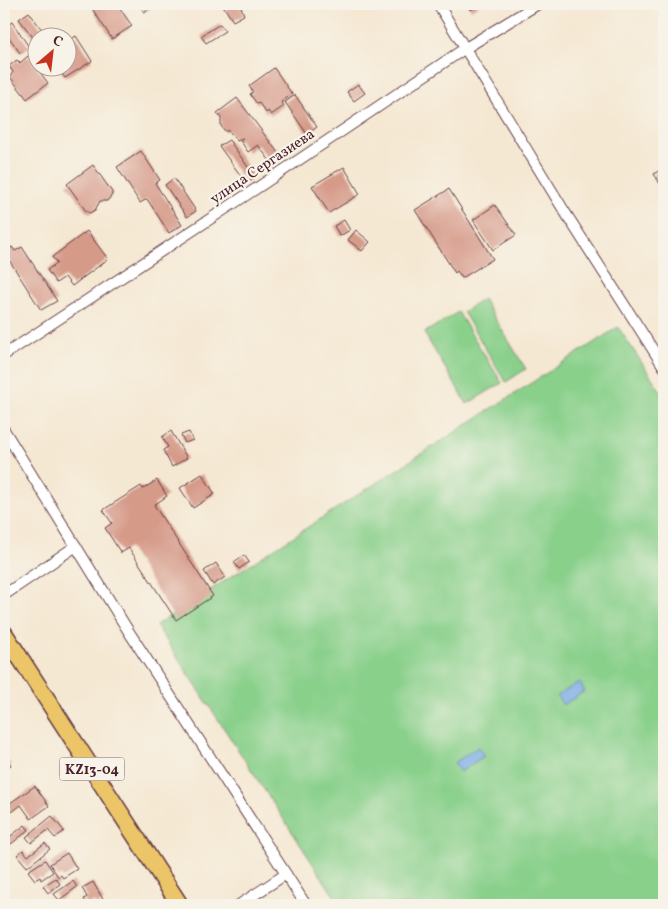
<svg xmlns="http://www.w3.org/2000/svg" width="668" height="909" font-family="Vollkorn,serif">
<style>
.green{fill:#89d08b;stroke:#6a785b}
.water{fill:#78ade6;stroke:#616688}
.building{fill:#d69a89}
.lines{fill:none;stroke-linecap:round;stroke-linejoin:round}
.street-casing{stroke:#643d44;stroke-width:12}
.primary-casing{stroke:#643d44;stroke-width:19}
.street{stroke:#fff;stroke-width:10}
.primary{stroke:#edc569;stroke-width:16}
.labels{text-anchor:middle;stroke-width:4.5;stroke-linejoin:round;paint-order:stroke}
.shield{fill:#f7f3e8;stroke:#7e5f64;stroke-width:1}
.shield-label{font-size:14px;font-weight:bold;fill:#4a1f2b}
.street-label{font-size:15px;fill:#4a1f2b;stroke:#f7f3e8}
</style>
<rect width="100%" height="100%" fill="#f7f3e8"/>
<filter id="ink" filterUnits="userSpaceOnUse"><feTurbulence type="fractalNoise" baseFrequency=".02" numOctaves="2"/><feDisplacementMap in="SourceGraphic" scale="10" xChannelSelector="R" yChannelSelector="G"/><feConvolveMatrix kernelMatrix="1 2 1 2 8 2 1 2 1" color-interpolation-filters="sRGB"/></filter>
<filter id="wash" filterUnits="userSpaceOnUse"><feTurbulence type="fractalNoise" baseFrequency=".0096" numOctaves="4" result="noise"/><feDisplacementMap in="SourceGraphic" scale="20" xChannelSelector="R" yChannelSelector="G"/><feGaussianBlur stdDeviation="1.12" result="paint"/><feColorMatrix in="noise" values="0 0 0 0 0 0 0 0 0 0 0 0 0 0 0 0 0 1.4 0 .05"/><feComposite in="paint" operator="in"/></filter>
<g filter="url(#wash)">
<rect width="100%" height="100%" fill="#f5e8d3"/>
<g class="green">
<polygon points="483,299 526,369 506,382 463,312"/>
<polygon points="458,312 502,383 467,404 424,333"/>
<polygon points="618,327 664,396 664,905 340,905 156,625"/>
</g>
<g class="water">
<polygon points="579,682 585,691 563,705 557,696"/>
<polygon points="478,747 484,756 460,772 454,763"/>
</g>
<g id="blocks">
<g class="building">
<polygon points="103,4 117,4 132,26 112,39 93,10"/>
<polygon points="139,4 158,4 144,12"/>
<polygon points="222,4 240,4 244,15 233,21"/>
<polygon points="360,4 372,4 363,9"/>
<polygon points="468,4 478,4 479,5 471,10"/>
<polygon points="29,12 48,38 38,38 38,44 19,19"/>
<polygon points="12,22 29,47 20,53 4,30 4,27"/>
<polygon points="220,24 225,31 206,43 201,36"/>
<polygon points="76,36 92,61 65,78 58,68 68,68 68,41"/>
<polygon points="28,56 48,83 27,99 10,77 13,72 9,66 17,60 20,63"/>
<polygon points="274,68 292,94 281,102 284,106 271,115 268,111 266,113 259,103 257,104 250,94 253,92 249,86"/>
<polygon points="358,84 365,93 354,101 347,92"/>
<polygon points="295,95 317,127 307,134 285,102"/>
<polygon points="237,98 279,154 270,161 258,145 248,152 240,140 243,138 237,141 229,131 225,131 221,126 221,118 217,113"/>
<polygon points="229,140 255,177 246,183 219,146"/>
<polygon points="141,151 160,180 155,183 182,225 169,233 147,199 140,203 117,167"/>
<polygon points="93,165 112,192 112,195 107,201 100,201 95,210 90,213 86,211 67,184"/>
<polygon points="344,167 360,194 329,213 312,186"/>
<polygon points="664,167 664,189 663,189 654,174"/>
<polygon points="174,178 196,211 187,217 165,185"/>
<polygon points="449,189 493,259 462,278 457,271 455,273 415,210"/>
<polygon points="495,205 516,235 493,250 473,220"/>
<polygon points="344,220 350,230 340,236 334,226"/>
<polygon points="356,230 370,242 362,251 348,240"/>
<polygon points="87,231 108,259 72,286 65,277 56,283 47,270 57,263 52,257"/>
<polygon points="12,247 15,251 22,247 57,301 41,310 4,252"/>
<polygon points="171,431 187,458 172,467 163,450 168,447 162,437"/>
<polygon points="189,432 193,440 185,443 181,435"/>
<polygon points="202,474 215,494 193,508 180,488"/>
<polygon points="157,480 167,496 154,505 213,596 176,620 129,548 121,553 105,528 112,523 103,510 141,486 143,489"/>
<polygon points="244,555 249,562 239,569 234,562"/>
<polygon points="216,563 225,577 213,585 204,571"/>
<polygon points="5,756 11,765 4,769 4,757"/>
<polygon points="35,786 49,806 31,819 21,805 12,812 7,805"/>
<polygon points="52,816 64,831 55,838 48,830 31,843 26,837"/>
<polygon points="25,825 29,830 11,844 7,839"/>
<polygon points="4,839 10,848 4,852"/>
<polygon points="45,843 50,849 27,867 17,855 23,850 28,856"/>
<polygon points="67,853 77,869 63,878 61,875 58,877 50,864"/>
<polygon points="45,860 53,872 41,880 40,877 35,880 28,871"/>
<polygon points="56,878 60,884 48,893 43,886"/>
<polygon points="73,881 77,887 59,900 54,894"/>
<polygon points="93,882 104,901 97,905 93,902 87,905 84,899 87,897 82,888"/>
</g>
</g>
</g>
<g filter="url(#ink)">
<use href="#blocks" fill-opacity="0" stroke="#643d44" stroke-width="1"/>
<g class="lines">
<g class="street-casing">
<g id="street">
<polyline points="438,4 563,209 664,367"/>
<polyline points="4,355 260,186 464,49 538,4"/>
<polyline points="4,430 129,632 306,905"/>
<polyline points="4,595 76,546"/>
<polyline points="239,905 286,874"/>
</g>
</g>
<g class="primary-casing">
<polyline id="primary" points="4,633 180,905"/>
</g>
<use href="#street" class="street"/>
<use href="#primary" class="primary"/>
</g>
</g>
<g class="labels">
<rect class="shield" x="59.5" y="757.5" width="65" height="23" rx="4"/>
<g class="shield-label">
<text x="92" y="774">KZ13-04</text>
</g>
<g class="street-label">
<text transform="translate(262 166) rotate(-34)" y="5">улица Сергазиева</text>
</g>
</g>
<rect width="668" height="909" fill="none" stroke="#f7f3e8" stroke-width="20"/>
<g transform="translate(52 52) rotate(28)"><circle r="24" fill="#f7f3e8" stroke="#b29e9c"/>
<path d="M0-4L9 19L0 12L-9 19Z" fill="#c8321e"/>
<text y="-8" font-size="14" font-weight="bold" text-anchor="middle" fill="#4a1f2b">С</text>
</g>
</svg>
